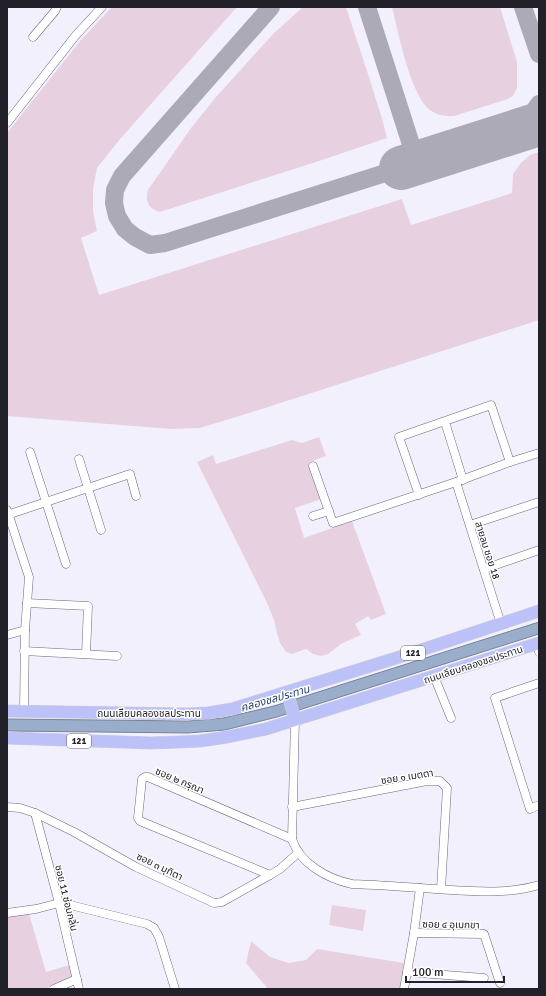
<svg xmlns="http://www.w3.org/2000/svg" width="546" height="996" font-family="Signika,'Noto Sans Thai',sans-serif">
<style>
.green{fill:#e7d1e1}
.water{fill:#9aadca;stroke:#768399}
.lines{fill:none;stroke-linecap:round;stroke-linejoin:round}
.taxiway{stroke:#acaab6;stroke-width:18}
.runway{stroke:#acaab6;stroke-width:44}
.street-casing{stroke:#6a6679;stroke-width:9}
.primary-casing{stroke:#d3d2d4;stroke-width:13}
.street{stroke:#fff;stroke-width:8}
.primary{stroke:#bcc2f8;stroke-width:12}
.labels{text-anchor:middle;stroke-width:3;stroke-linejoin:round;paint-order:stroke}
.shield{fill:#fff;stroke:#646368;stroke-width:1}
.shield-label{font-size:9px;font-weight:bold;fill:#222028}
.street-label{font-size:10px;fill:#222028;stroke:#fff}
.water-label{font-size:11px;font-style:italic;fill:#253f68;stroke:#fff}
</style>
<rect width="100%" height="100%" fill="#f3f0fe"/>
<g class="green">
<polygon points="112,7 237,7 121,138 97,168 93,189 93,211 97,231 81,238 99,295 402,199 411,225 512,193 513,174 520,164 530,155 539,152 539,320 246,414 200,428 171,429 7,416 7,133 80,41"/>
<path d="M303 7H346L370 80 383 122 387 138 316 162 160 212C148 209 145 201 148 190L191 128 216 97 274 33Z"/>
<path d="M392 7H500L517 62V88L513 96 508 99 454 116C448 116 439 116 433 112 411 100 398 31 392 7Z"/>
<polygon points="319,437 326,456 309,462 322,499 295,508 304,538 352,521 386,614 371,620 368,616 355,624 361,635 341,644 328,654 321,656 313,654 306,649 292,654 286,652 280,643 277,633 274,620 268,605 197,462 213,455 216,464 292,440 302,443"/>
<polygon points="332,905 366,910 363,931 329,925"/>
<polygon points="29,914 46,972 69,965 74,978 44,989 7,989 7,916"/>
<polygon points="251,941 270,957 289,963 306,960 317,949 404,963 400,989 268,989 246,963"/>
</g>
<polygon class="water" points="539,622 539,634 277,717 225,730 188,733 7,731 7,719 188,721 223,718 274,706"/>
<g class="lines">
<g class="taxiway">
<polyline points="271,7 122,176 115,190 114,203 117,216 125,229 135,237 150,245 165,243 401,168"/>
<polyline points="367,7 417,163"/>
<polyline points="523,7 539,54"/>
<path d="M504 135C518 127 531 118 539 104"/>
</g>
<polyline class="runway" points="401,168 539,124"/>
<g class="street-casing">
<g id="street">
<polyline points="33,37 55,11 57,7"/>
<polyline points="7,123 76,35 102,7"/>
<polyline points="445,422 463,480"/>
<polyline points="30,452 66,564"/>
<polyline points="79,459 101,530"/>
<polyline points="313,466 333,523 456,482 510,462 539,453"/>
<polyline points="456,482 501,624"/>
<polyline points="419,495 399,437 491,405 510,462"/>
<polyline points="7,510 29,577 25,630 24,712"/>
<polyline points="7,515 130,474 136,496"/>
<polyline points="313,516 329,511"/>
<polyline points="470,525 539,502"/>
<polyline points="484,569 539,550"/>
<polyline points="27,603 88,606 86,654"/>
<polyline points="7,635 25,630"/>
<polyline points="537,644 539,652"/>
<polyline points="24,651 117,656"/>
<polyline points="434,676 451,718"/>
<polyline points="539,683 495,698 530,809 539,805"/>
<path d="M295 719 292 839C300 864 328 879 352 884 380 885 407 887 435 889 469 891 506 895 539 885"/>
<polyline points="7,807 20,808 35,813 74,832 136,867 214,903 222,902 270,875 280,869 298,853"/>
<polyline points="292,807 427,781 440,781 447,788 441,889"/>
<polyline points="35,813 59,903 79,989"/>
<polyline points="270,875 140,821 138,818 142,779 145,777 148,777 292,839"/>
<polyline points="7,913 36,909 59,903 70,905 147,924 154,928 159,937 175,989"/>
<polyline points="414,933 484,934 500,983"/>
<polyline points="407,972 484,978"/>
<polyline points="54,989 77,979"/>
<polyline points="404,989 414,933 420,888"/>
</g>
</g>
<g class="primary-casing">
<g id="primary">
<polyline points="287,692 295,719"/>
<polyline points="7,711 186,714 208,713 232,709 409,654 539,611"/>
<polyline points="7,738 151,743 179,742 200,741 227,737 266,729 539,643"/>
</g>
</g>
<use href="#street" class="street"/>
<use href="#primary" class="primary"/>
</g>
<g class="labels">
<g class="shield">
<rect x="401" y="646" width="24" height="14" rx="3"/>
<rect x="67" y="734" width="24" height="14" rx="3"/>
</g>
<g class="shield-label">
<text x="413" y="656">121</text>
<text x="79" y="744">121</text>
</g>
<g class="street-label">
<text transform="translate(488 550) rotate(72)" y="4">สายลม ซอย 18</text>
<text transform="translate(473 664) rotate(-18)" y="4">ถนนเลียบคลองชลประทาน</text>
<text x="149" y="717">ถนนเลียบคลองชลประทาน</text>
<text transform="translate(407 776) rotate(-9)" y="4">ซอย ๑ เมตตา</text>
<text transform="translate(180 780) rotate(23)" y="4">ซอย ๒ กรุณา</text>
<text transform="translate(160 866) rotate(26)" y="4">ซอย ๓ มุทิตา</text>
<text transform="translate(67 898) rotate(76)" y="4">ซอย 11 ซ่อนกลิ่น</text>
<text transform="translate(451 924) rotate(1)" y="4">ซอย ๔ อุเบกขา</text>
</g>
<g class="water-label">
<text transform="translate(275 698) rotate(-16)" y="4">คลองชลประทาน</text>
</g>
</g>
<rect width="546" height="996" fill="none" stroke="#222028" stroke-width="16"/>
<path d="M406 976v6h98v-6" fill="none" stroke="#222028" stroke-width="2"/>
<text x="412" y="976" font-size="12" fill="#222028" stroke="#ffffff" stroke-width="3" paint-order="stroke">100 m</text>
</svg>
